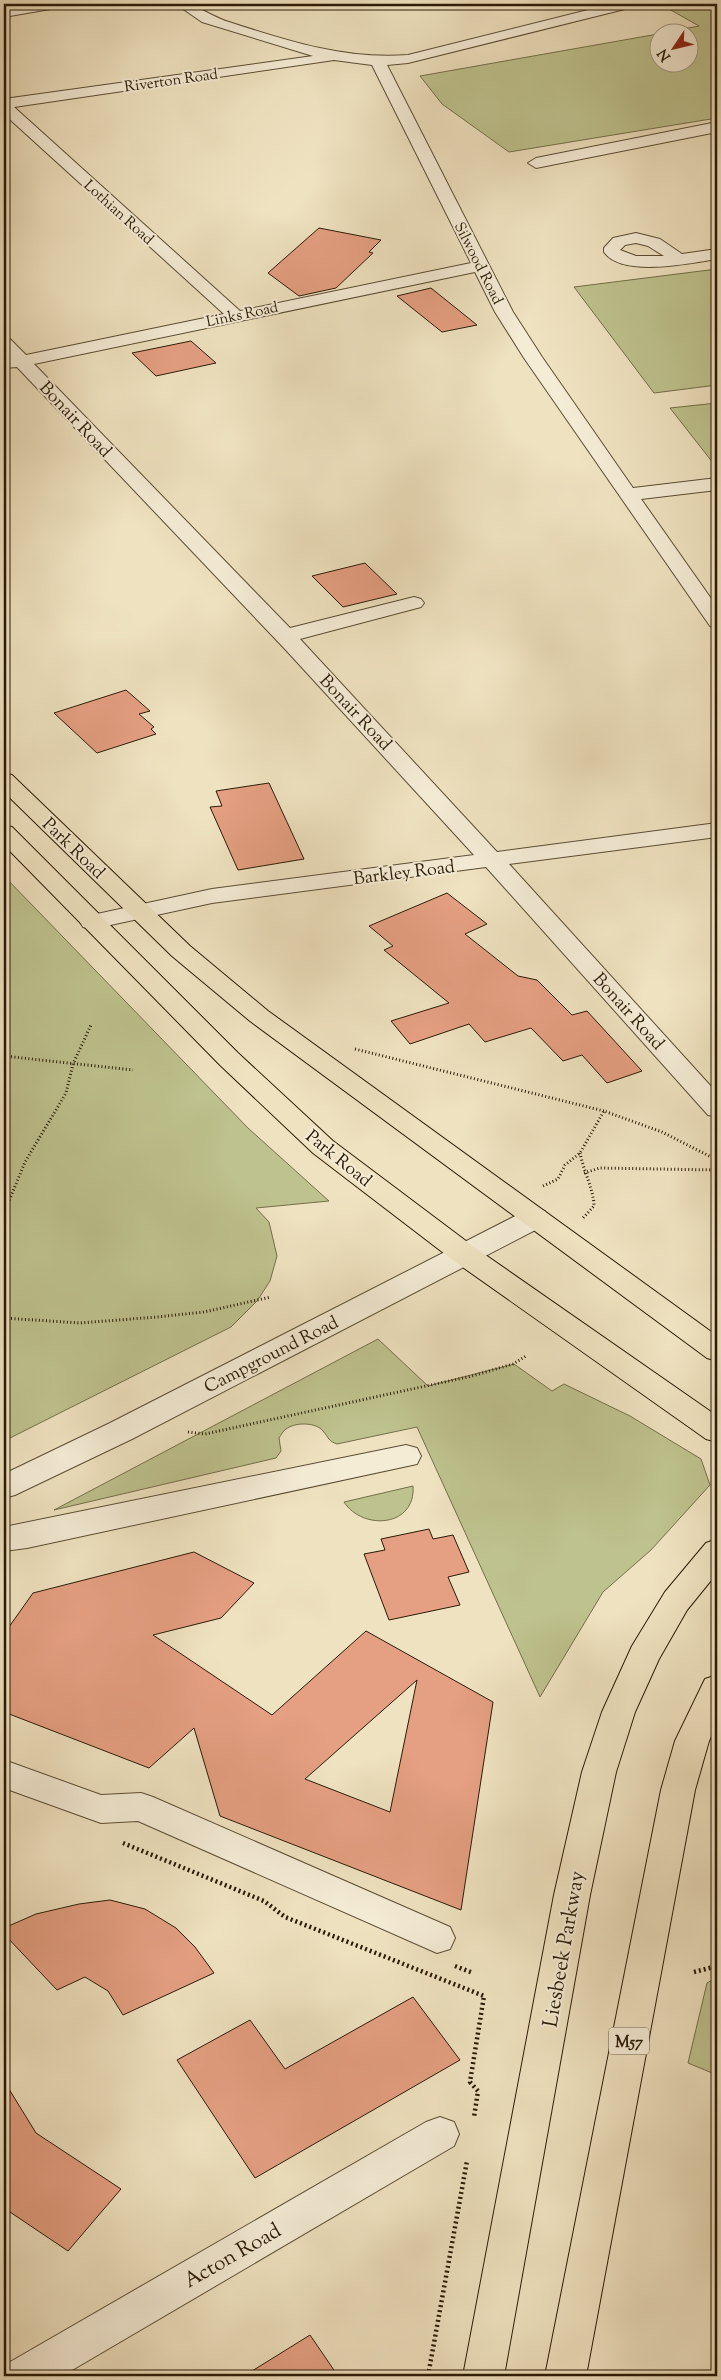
<svg xmlns="http://www.w3.org/2000/svg" width="721" height="2380" font-family="'Sorts Mill Goudy',serif">
<style>
.green{fill:#bec28e;stroke:#746e4a}
.building{fill:#e59f82;stroke:#2a1b06;fill-rule:evenodd}
.lines{fill:none;stroke-linecap:round;stroke-linejoin:round}
.minor-casing{stroke:#5b4d34;stroke-width:2}
.major-casing{stroke:#2a1b06;stroke-width:2}
.path-far1{stroke:#2a1b06;stroke-width:3;stroke-dasharray:1 2.5;stroke-linecap:butt}
.path{stroke:#2a1b06;stroke-width:4.5;stroke-dasharray:2 3;stroke-linecap:butt}
.minor{fill:#f5ecd6;fill-rule:evenodd}
.major{fill:#efe2c0;fill-rule:evenodd}
.labels{text-anchor:middle;stroke-width:4;stroke-linejoin:round;paint-order:stroke}
.far-street-label{font-size:15px;fill:#2a1b06;stroke:#f5ecd6}
.shield{fill:#f5ecd6;stroke:#675a44;stroke-width:1}
.shield-label{font-size:16px;font-weight:bold;fill:#2a1b06}
.street-label{font-size:18px;fill:#2a1b06;stroke:#f5ecd6}
.near-street-label{font-size:21px;fill:#2a1b06;stroke:#f5ecd6}
</style>
<rect width="100%" height="100%" fill="#efe2c0"/>
<filter id="stains"><feTurbulence type="fractalNoise" baseFrequency=".004" numOctaves="4"/><feColorMatrix values="0 0 0 0 .2 0 0 0 0 .09 0 0 0 0 .02 0 0 0 .5 -.17"/></filter>
<radialGradient id="worn" r=".72"><stop offset=".6" stop-color="#630" stop-opacity="0"/><stop offset="1" stop-color="#630" stop-opacity=".3"/></radialGradient>
<g class="green">
<polygon points="701,4 717,4 717,118 509,152 442,104 420,76 658,34 658,62 688,62 688,32 667,32 699,26 669,9"/>
<polygon points="717,269 717,385 654,393 574,287"/>
<polygon points="717,403 717,468 670,408"/>
<polygon points="4,876 248,1128 329,1201 256,1208 269,1222 277,1256 270,1281 257,1301 231,1327 4,1441"/>
<path d="M378 1339 428 1386 514 1364 552 1391 564 1384 630 1416 701 1459 710 1485 651 1550 603 1592 540 1697 417 1427 337 1444C328 1441 329 1438 323 1431 316 1422 295 1422 286 1429 283 1431 281 1435 279 1438L281 1451 276 1458 54 1510Z"/>
<path d="M413 1486C416 1527 363 1531 344 1502Z"/>
<polygon points="717,1977 717,2075 688,2063 707,1983"/>
</g>
<g class="building">
<polygon points="319,228 381,240 369,252 373,253 336,288 299,296 268,273"/>
<polygon points="431,288 477,325 442,332 397,296"/>
<polygon points="191,341 216,363 156,376 132,353"/>
<polygon points="365,563 397,594 343,607 312,576"/>
<polygon points="126,690 150,711 139,714 154,727 151,729 156,734 97,753 54,713"/>
<polygon points="269,783 304,859 238,870 210,807 222,806 216,791"/>
<polygon points="447,893 487,924 465,934 518,976 537,980 572,1015 587,1011 642,1071 607,1083 582,1055 563,1061 531,1028 485,1042 469,1024 410,1044 391,1021 449,1003 384,950 393,946 369,926"/>
<polygon points="429,1529 433,1539 453,1535 469,1572 448,1577 460,1605 389,1620 364,1554 385,1550 381,1539"/>
<path d="M194 1552 254 1583 221 1618 153 1635 272 1715 366 1631 493 1702 461 1910 220 1816 194 1728 149 1768 4 1712V1634L33 1593ZM417 1680 390 1812 305 1779Z"/>
<polygon points="110,1900 145,1909 176,1928 195,1947 214,1973 123,2015 108,1991 85,1977 57,1990 4,1934 4,1928 36,1914 79,1904"/>
<polygon points="413,1997 460,2060 255,2178 177,2060 250,2020 285,2069"/>
<polygon points="4,2081 36,2133 121,2189 68,2251 4,2208"/>
<polygon points="310,2335 338,2376 244,2376"/>
</g>
<g class="lines">
<g class="minor-casing">
<g id="minor">
<polygon points="33,4 63,4 56,8 4,17 4,9"/>
<path d="M176 4C197 3 209 16 229 22 287 41 346 60 408 55L612 4H635L633 7 408 63 387 65 513 312 542 357 633 488 717 478V490L641 499 717 607V628L710 626 524 358 495 312 475 272 34 364 290 628 414 597 421 599 424 603 421 607 300 639 497 852 717 823V837L509 864 717 1093V1117L708 1115 486 867 212 903 92 929 83 927 80 922 83 917 212 889 474 855 284 648 17 367 4 368V360L9 358 4 353V338L10 339 26 355 224 314 4 114V99L313 56 202 22ZM334 60 372 65 471 263 240 311 14 107Z"/>
<polygon points="717,122 717,132 536,168 528,163 536,158"/>
<path d="M636 233 660 239 682 254 717 249V259C691 263 622 278 604 252V248L613 238ZM636 243 648 246 664 256H636L620 250 625 245Z"/>
<polygon points="535,1209 545,1211 549,1218 545,1225 132,1439 15,1495 4,1498 4,1474 110,1423 525,1211"/>
<polygon points="406,1445 417,1448 421,1456 417,1464 27,1548 4,1551 4,1527"/>
<polygon points="4,1760 101,1795 141,1793 153,1797 450,1927 455,1938 450,1949 437,1953 138,1821 101,1823 4,1788"/>
<polygon points="440,2117 454,2122 459,2134 454,2146 62,2376 4,2376 10,2362 426,2122"/>
</g>
</g>
<g class="major-casing">
<g id="major">
<polygon points="4,773 12,775 190,946 268,1011 717,1336 717,1361 707,1358 250,1021 172,956 4,792"/>
<polygon points="4,825 12,827 238,1053 333,1141 474,1247 717,1416 717,1442 706,1439 454,1261 313,1153 220,1065 4,845"/>
<polygon points="717,1539 717,1573 687,1610 659,1659 635,1712 616,1772 590,1895 504,2376 463,2376 554,1895 582,1772 602,1712 632,1646 665,1592 706,1543"/>
<polygon points="717,1675 717,1723 709,1741 695,1790 586,2376 545,2376 661,1790 675,1741 705,1679"/>
</g>
</g>
<g class="path-far1">
<polyline points="355,1049 604,1111"/>
<polyline points="4,1056 133,1070"/>
<path d="M580 1153C583 1169 594 1191 594 1206L583 1218"/>
<polyline points="584,1173 600,1168 717,1170"/>
<polyline points="543,1186 558,1179 565,1165 580,1153 604,1111 662,1132 717,1160"/>
<polyline points="4,1213 25,1162 66,1093 73,1064 91,1025"/>
<polyline points="4,1318 80,1323 157,1317 204,1312 271,1297"/>
<polyline points="188,1432 205,1434 472,1376 513,1364 526,1356"/>
</g>
<g class="path">
<polyline points="123,1843 264,1901 285,1917 484,1996 470,2082 478,2091 474,2117"/>
<polyline points="455,1966 473,1973"/>
<polyline points="694,1972 717,1966"/>
<polyline points="428,2376 467,2161"/>
</g>
<use href="#minor" class="minor"/>
<use href="#major" class="major"/>
</g>
<g class="labels">
<g class="far-street-label">
<text transform="translate(171 80) rotate(-8)" y="5">Riverton Road</text>
<text transform="translate(119 212) rotate(42)" y="5">Lothian Road</text>
<text transform="translate(479 263) rotate(63)" y="5">Silwood Road</text>
<text transform="translate(242 314) rotate(-12)" y="5">Links Road</text>
</g>
<rect class="shield" x="609" y="2027.5" width="40" height="27" rx="4"/>
<g class="shield-label">
<text x="629" y="2047">M57</text>
</g>
<g class="street-label">
<text transform="translate(76 419) rotate(47)" y="6">Bonair Road</text>
<text transform="translate(356 712) rotate(47)" y="6">Bonair Road</text>
<text transform="translate(74 848) rotate(44)" y="6">Park Road</text>
<text transform="translate(404 872) rotate(-7)" y="6">Barkley Road</text>
<text transform="translate(629 1011) rotate(48)" y="6">Bonair Road</text>
<text transform="translate(339 1158) rotate(39)" y="6">Park Road</text>
<text transform="translate(271 1354) rotate(-27)" y="6">Campground Road</text>
</g>
<g class="near-street-label">
<text transform="translate(563 1949) rotate(-80)" y="7">Liesbeek Parkway</text>
<text transform="translate(232 2255) rotate(-30)" y="7">Acton Road</text>
</g>
</g>
<rect width="721" height="2380" fill="none" stroke="#efe2c0" stroke-width="20"/>
<rect x="5" y="5" width="711" height="2370" fill="none" stroke="#2a1b06" stroke-width="2.5"/>
<rect x="10" y="10" width="701" height="2360" fill="none" stroke="#2a1b06"/>
<g transform="translate(674 48) rotate(235)"><circle r="24" fill="#f5ecd6" stroke="#a49883"/>
<path d="M0-4L9 19L0 12L-9 19Z" fill="#8f2418"/>
<text y="-8" font-size="14" font-weight="bold" text-anchor="middle" fill="#2a1b06">N</text>
</g>
<rect width="100%" height="100%" filter="url(#stains)"/>
<rect width="100%" height="100%" fill="url(#worn)"/>
</svg>
